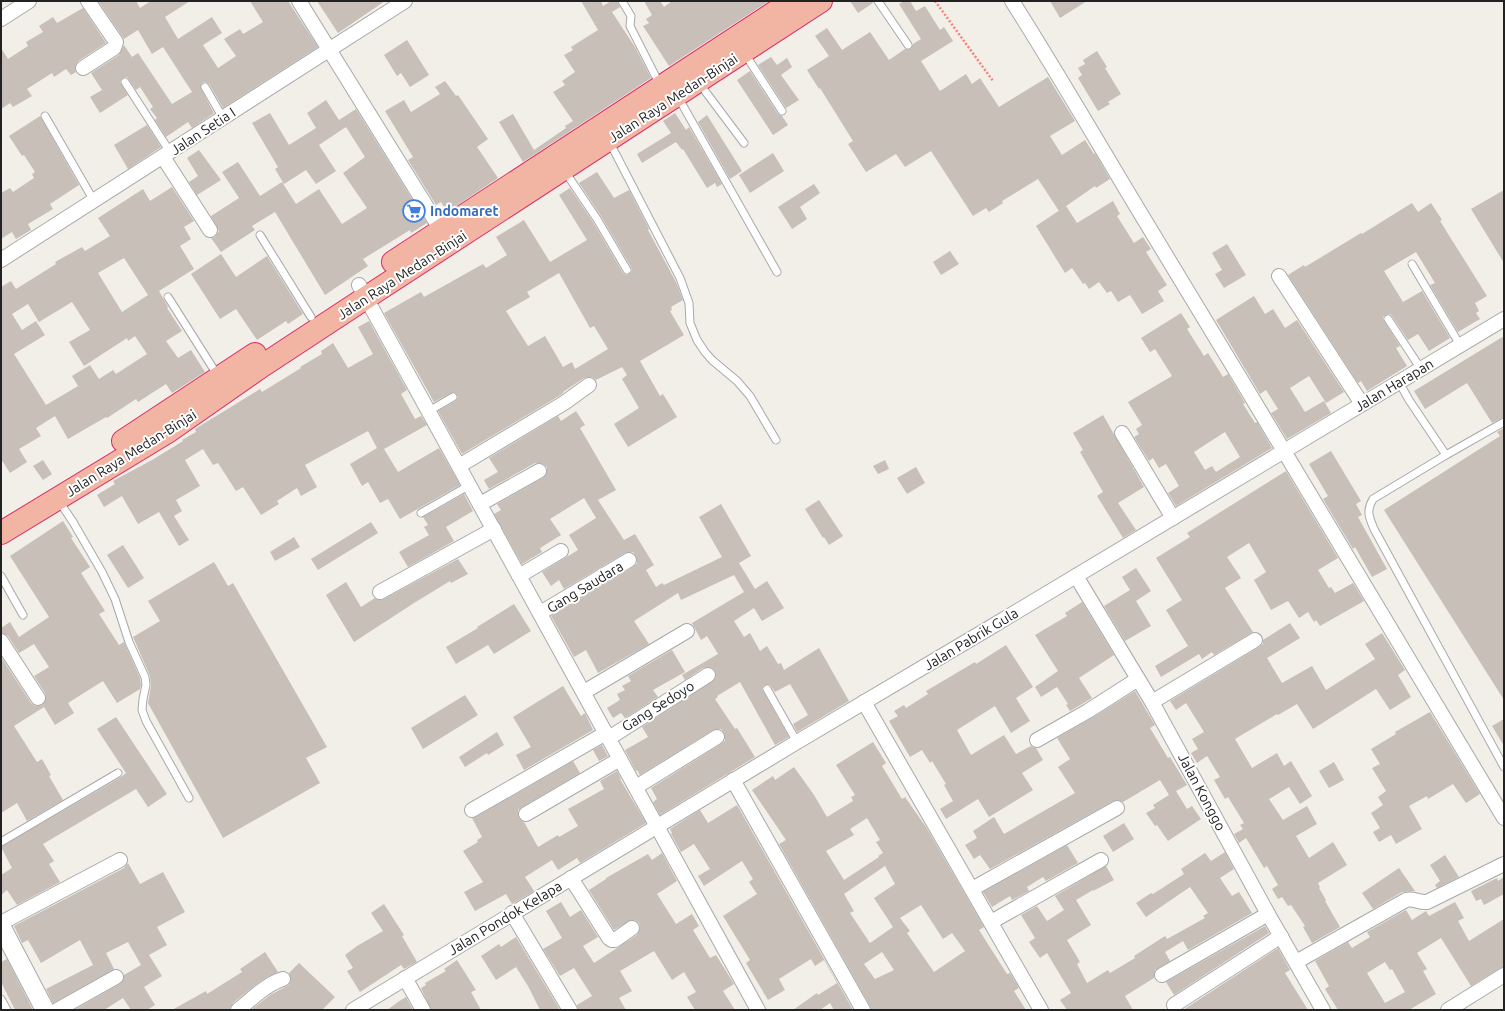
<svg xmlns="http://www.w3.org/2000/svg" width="1505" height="1011" font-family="Ubuntu,sans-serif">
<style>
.building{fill:#c7bfb8;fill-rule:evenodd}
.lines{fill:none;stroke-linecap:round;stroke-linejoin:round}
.service-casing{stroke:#a9a9a9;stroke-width:9}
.minor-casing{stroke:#a9a9a9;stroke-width:16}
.tertiary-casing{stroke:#a9a9a9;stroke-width:20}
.trunk-casing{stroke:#dc2a67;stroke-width:24}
.path{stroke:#fa8072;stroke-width:2.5;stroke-dasharray:2 2;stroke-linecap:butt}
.service{stroke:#fff;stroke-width:7}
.minor{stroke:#fff;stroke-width:14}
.tertiary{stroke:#fff;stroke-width:18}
.trunk{stroke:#f2b4a3;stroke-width:22}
.labels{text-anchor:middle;stroke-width:4;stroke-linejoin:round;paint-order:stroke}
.street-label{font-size:14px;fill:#222;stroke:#fff}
.shop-label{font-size:14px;font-weight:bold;fill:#366cbe;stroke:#fff;text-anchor:start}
</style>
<rect width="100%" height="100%" fill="#f2efe9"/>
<g class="building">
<polygon points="98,1 136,1 140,8 151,1 190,1 165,17 178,39 212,17 222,33 203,45 218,68 236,56 224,39 240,29 243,34 263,22 250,1 288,1 318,47 223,108 209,84 205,82 202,83 201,85 201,89 214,113 192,128 188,122 166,137 155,120 157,118 150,109 153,107 140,87 136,90 127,77 123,78 120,82 128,95 100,113 90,97 102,90 91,73 119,55 124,45 132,57 138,53 172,104 192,92 163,47 152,54 138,30 124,39"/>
<polygon points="317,1 385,1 338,33"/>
<polygon points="581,1 601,1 603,6 611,1 617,1 620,7 612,12 635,47 651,78 523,162 499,122 513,114 534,150 566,128 565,126 573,121 553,92 565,85 562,81 575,72 564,55 573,50 571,47 598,30"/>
<polygon points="644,1 660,1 664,7 672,1 769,1 669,66 643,26 649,23 646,19 652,15"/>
<polygon points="850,1 873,1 873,3 858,13"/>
<polygon points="904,1 910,1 916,11 925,6 940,30 944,27 953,41 921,61 940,91 966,74 972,84 980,78 999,107 1048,77 1075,121 1050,136 1062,155 1085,140 1094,154 1095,153 1110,179 1096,188 1095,186 1059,211 1038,179 1002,201 1003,203 989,212 986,208 973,216 931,151 905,167 896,154 866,172 848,144 853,141 820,88 819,89 807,70 829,56 815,36 827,28 842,50 870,32 889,60 905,49 911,49 913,44 921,39 899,4"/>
<polygon points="1050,1 1087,1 1060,18"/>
<polygon points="83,8 106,43 78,61 75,68 76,72 71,75 66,69 54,77 52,73 27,89 32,96 13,107 10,103 1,109 1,48 8,59 28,46 26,42 43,32 39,26 53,17 57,23"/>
<polygon points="407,40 429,75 410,87 401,73 397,76 384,55"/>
<polygon points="1097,51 1107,67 1105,68 1121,94 1108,102 1110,104 1098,111 1078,78 1082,75 1078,68 1085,64 1083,60"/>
<polygon points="771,57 777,65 787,58 792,67 781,75 799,100 786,108 758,65"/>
<polygon points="750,71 778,114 782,116 788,125 773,135 737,80"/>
<polygon points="445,81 456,96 458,95 488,139 477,147 498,178 447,212 441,202 436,205 408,160 413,157 385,111 404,100 411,112 440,94 435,87"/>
<polygon points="326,100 339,120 356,109 427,223 411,233 410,230 363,259 368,266 325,295 275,212 252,226 255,230 221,252 211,238 215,237 219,231 211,216 239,198 222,172 238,162 260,196 282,182 296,204 319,189 342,224 367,208 343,173 365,157 346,127 319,145 336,171 316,184 306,170 284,184 275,169 278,167 252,123 270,113 289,145 316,128 307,113"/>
<polygon points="675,113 686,130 689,127 722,184 717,187 715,183 707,188 683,149 682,150 676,142 642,163 637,154 671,133 663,121"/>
<polygon points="707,115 742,171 730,179 698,122"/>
<polygon points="40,116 79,185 50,204 53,209 28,224 31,230 16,239 12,232 1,239 1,193 10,188 13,192 34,178 32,174 35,172 24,155 22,156 9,136"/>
<polygon points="147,125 161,147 128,169 114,145"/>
<polygon points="199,150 221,180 197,195 189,182 198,176 187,158"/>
<polygon points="773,153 784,171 750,193 739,175"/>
<path d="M597 172 614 198 629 190 649 229 648 230 676 282 683 300 671 307 672 310 670 311 684 335 640 361 660 396 663 394 677 417 628 447 614 424 639 408 622 379 627 375 622 367 596 380 592 377 584 378 563 392V393L559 396 462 454 438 411 456 401 458 397 457 395 455 393H451L434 402 384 313 421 292 424 297 483 264 486 268 507 255 496 237 524 220 550 262 587 240 559 195 570 188 593 222 623 273 627 275 630 274 632 270 631 267 601 216 579 183ZM559 273 590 328 594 326 608 349 575 369 572 362 563 367 545 336 528 346 506 311 530 297 527 292Z"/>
<polygon points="814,184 820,193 800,207 807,219 792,229 778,207"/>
<path d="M172 187 194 221 184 227 191 239 180 246 194 269 159 291 168 307 167 308 182 331 166 341 178 358 191 350 205 372 172 393 166 384 138 402 136 399 107 418 106 417 68 439 55 416 36 428 41 436 19 449 27 462 10 473 1 459V287L11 281 16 289 56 264 55 262 82 247 85 251 110 236 98 218 143 189 150 201ZM124 258 148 295 122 312 98 273ZM72 302 90 330 69 342 84 366 127 338 128 341 135 336 147 354 116 374 113 370 99 379 90 365 72 376 78 386 46 405 14 354 45 335 36 321 22 330 12 314 28 304 39 322Z"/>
<polygon points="1504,190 1504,263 1471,209"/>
<polygon points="1113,201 1120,214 1117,216 1134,243 1143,237 1151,249 1146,252 1167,285 1158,291 1164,301 1142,314 1130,295 1118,302 1111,291 1107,293 1099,282 1089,289 1085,283 1083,284 1072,268 1065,273 1036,226 1066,206 1077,223"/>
<polygon points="1412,203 1418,212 1431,203 1442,220 1440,221 1487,296 1475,303 1479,311 1476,313 1480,319 1458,332 1430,285 1435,283 1416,252 1384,271 1403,302 1422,291 1450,338 1429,351 1418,334 1408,340 1392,316 1390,314 1386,315 1383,317 1384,321 1400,346 1396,348 1407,366 1367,391 1361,381 1358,383 1288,275 1304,265 1305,267 1361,233 1362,234"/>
<polygon points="1227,244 1246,275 1224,288 1215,274 1222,270 1212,253"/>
<polygon points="950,251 959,264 941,275 933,262"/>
<polygon points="221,254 236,277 267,256 303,314 288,324 286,321 257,340 236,309 220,319 191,274"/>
<polygon points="1254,296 1265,314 1273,309 1285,328 1297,320 1344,392 1326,403 1309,376 1290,388 1305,412 1324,401 1331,413 1287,439 1271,413 1278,409 1266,390 1260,394 1216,320"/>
<path d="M1181 313 1190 327 1187 329 1204 356 1208 353 1223 377 1228 374 1245 403 1243 404 1255 423 1257 422 1272 448 1176 506 1168 493 1179 486 1166 464 1159 468 1153 458 1149 461 1134 437 1139 434 1136 429 1142 425 1128 402 1172 376 1155 349 1150 352 1141 338ZM1225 432 1240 457 1216 472 1212 466 1205 470 1194 452Z"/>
<polygon points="369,321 407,390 401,394 415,419 421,416 427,425 384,449 398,472 439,448 460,485 400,519 388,499 380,503 368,482 362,486 350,464 377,448 368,431 305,465 317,487 301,496 297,488 277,501 279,504 261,515 243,487 236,491 218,463 213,465 203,449 185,460 200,486 176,500 182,511 174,516 189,540 179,546 159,512 138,524 122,496 104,507 97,495 115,484 113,481 152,460 183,441 182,440 196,432 195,429 260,389 262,392 301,368 300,367 322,354 321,351 333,343 348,368 373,354 358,327"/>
<polygon points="1504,336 1504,417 1492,423 1467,383 1425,409 1414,391"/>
<polygon points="576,411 585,425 580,428 616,490 598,500 624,540 635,534 654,565 646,570 656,587 662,583 664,585 722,557 699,517 721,504 751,556 739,563 755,589 767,581 784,608 762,621 754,608 734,621 744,637 750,633 760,651 767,646 778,664 781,663 784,670 819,648 849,701 797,732 793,724 808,715 790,684 775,692 770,685 764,685 762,689 763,691 789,737 775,745 740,682 717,696 718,697 715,699 735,729 737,728 755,757 660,815 653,802 657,799 651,788 721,744 725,741 724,733 721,729 713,730 640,775 637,770 636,771 625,750 648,737 642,727 715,679 716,675 715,671 712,668 708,667 703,668 685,680 682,675 718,654 707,636 701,640 692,623 744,592 734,575 681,600 678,593 634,621 649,644 598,673 586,650 574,657 551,616 633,567 637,564 636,556 633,552 625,553 564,589 559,580 551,586 542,572 578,550 569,535 596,518 584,498 550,519 561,535 540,548 542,552 522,564 494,514 501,510 497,504 543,478 546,475 547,467 543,464 535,463 489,489 484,480 498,472 489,458 558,416 561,421"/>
<polygon points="1103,415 1144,487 1118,503 1136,530 1123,538 1097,496 1103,492 1080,452 1083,450 1073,433"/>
<polygon points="1504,428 1504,700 1384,510 1500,436 1497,432"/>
<polygon points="1331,451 1361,501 1356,504 1362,515 1358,517 1387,569 1372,577 1355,547 1353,549 1323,499 1328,496 1309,464"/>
<polygon points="43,460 52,474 43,480 33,466"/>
<polygon points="885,460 889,469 878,474 873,466"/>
<polygon points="916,467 925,483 907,494 897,478"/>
<polygon points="1286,471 1338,558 1318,570 1329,588 1331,587 1335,593 1353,583 1364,601 1320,626 1316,620 1314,622 1308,612 1299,618 1288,601 1271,610 1254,580 1266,572 1249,543 1227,557 1241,578 1225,588 1253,632 1214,655 1212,652 1202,659 1199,654 1161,677 1155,666 1188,646 1166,610 1182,600 1156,558 1190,537 1187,533"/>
<polygon points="464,494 473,511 446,527 454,541 408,567 399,552 429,535 424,527 428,525 423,517"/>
<polygon points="819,500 843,536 829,545 824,537 823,538 805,509"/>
<polygon points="63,521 73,537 71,538 90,567 81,573 105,611 99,614 119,645 124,642 140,678 141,685 140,689 117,703 103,681 68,703 74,713 55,725 44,707 14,726 37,762 42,759 51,775 49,776 63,800 27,821 17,803 1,813 1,657 31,703 35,706 39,706 43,705 46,698 45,693 34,676 49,667 34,644 19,653 8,636 1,633 1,628 10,622 19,637 49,617 10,556"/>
<polygon points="371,522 378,533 318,570 311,559"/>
<polygon points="294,537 300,547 275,561 270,552"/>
<polygon points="123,545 144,578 128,588 107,555"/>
<polygon points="458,559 468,574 451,583 450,581 414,603 354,642 326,595 346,582 361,607 375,598 379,600 384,599"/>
<polygon points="214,562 228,586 233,583 327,747 306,758 320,783 223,838 148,703 151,686 150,676 133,637 160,621 148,601"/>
<polygon points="1136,568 1151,591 1136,601 1151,626 1125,641 1104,606 1130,590 1122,577"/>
<polygon points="1082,602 1114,655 1079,678 1092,698 1070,711 1066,705 1068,704 1057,687 1041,697 1035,687 1058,671 1035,635 1067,616 1065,613"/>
<polygon points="514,604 531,631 494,654 488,645 456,664 446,647 478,628 477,627"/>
<polygon points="1290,623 1300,638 1267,658 1282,683 1312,666 1326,690 1375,659 1365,644 1382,633 1405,670 1398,675 1411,697 1390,710 1376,689 1313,729 1297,704 1278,715 1277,714 1235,739 1252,768 1277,753 1284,766 1291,761 1312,796 1300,804 1289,787 1269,799 1283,820 1307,806 1317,824 1296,836 1309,858 1333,842 1347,865 1318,883 1320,887 1319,888 1326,900 1325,901 1340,927 1312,943 1303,927 1305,926 1291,905 1288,906 1282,897 1278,899 1272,889 1278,885 1267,866 1264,868 1246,838 1239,843 1234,834 1243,829 1240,825 1244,823 1228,797 1225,799 1214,780 1220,777 1207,756 1197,763 1191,753 1198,749 1192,739 1204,732 1186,703 1176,710 1170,701 1259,647 1263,644 1263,640"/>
<polygon points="1006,645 1033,687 1016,698 1030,721 1011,733 995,706 957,730 971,755 1004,735 1016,754 1031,746 1036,748 1043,760 1022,773 1033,790 989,817 978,799 946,819 940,809 953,801 944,785 946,784 932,761 930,763 922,750 910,757 889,721 898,716 894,711 904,705 906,708 928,694 926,691 975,662 976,664"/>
<polygon points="672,650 685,672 653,690 658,697 625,718 621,713 613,718 607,708 620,700 617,694 625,690 622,686 631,681 628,676"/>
<polygon points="563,686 581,716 585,713 593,730 524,770 516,755 531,747 513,717"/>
<polygon points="1135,691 1155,725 1150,728 1168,758 1170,757 1187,785 1176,791 1187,809 1192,806 1201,819 1168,841 1157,825 1155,826 1146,813 1155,808 1153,805 1169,795 1160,780 1123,802 1118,800 1113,801 990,869 980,855 974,859 965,845 977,838 973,831 994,817 1004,834 1075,793 1058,767 1070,759 1057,738 1092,718"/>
<polygon points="465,695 478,715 423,749 411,728"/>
<polygon points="1430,712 1480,794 1466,803 1453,784 1428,799 1427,796 1409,806 1422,829 1396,844 1391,835 1379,842 1373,832 1380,828 1371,813 1383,805 1378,797 1386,791 1372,768 1380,764 1371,749 1396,734 1395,732"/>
<polygon points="116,717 167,794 148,807 136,789 43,844 54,861 49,864 60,882 17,905 7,890 1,895 1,875 12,868 1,847 121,777 126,773 97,729"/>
<polygon points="1504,719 1504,746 1492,726"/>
<polygon points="497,732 504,745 488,755 487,753 465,767 459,757"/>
<path d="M873 742 886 763 882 766 902 799 905 797 926 827 984 927 979 930 1007 974 1010 973 1019 988 1014 991 1026 1010H871L870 1006 779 844 786 840 752 790 773 776 775 780 794 767 814 795 827 817 853 801 851 797 855 795 836 765ZM867 818 880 840 876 842 883 853 878 856 879 857 844 880 826 851 854 835 850 829ZM885 866 895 884 874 898 893 927 870 943 850 913 854 911 844 894ZM921 905 943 939 952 933 965 951 934 972 907 933 910 931 900 918ZM882 952 894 970 875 979 864 964Z"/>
<polygon points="602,745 608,756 599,761 593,750"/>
<polygon points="573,761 580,773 522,807 518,810 519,818 524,822 538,847 558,835 559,837 578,826 568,809 604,789 600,781 617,771 621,779 620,779 646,823 580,863 577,858 558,870 552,860 525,877 534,891 512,904 506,894 475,911 464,892 483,882 463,851 478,842 477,840 482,837 472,818 476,817"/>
<polygon points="1334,762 1344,780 1329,788 1319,771"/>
<polygon points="737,805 853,1010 834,1010 830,1003 820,1010 793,1010 817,993 818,995 837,983 824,960 815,966 811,959 779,979 785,990 768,1000 746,963 750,960 723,916 757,894 749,882 753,879 742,861 704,886 698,876 710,869 694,844 681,852 671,834 672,833 670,829 700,810 708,823"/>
<polygon points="1124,823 1134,839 1113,852 1103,836"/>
<polygon points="1067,845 1078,863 1046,881 1043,877 1027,887 1029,891 1012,900 1010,896 992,907 983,892"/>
<polygon points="1225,852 1234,869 1220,878 1232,896 1239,892 1252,913 1188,950 1183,941 1165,952 1170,961 1155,970 1154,978 1125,996 1133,1010 1067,1010 1060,1000 1071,993 1047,953 1040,958 1029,942 1035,938 1021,915 1037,906 1047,921 1064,910 1055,896 1106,866 1114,880 1093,891 1093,890 1076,900 1091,925 1067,940 1080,962 1077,964 1087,983 1108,970 1110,973 1135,958 1134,956 1165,936 1167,939 1205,918 1203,916 1208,913 1190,887 1146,917 1136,903 1151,893 1153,894 1184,874 1181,869 1205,853 1211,861"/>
<polygon points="662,853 677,881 657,894 676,924 692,914 699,926 693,930 710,958 716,955 734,984 723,991 735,1010 695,1010 687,997 696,992 684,972 672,980 654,951 620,971 632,991 619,998 626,1010 578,1010 577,1005 592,996 574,968 560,976 543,949 562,938 546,911 561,902 570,917 581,910 598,937 583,946 594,963 637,935 640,928 639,923 635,920 631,920 614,930 589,890 606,879 606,878 648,854 652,860"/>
<polygon points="1445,855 1459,877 1437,888 1435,885 1440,881 1430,865"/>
<polygon points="128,863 140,884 163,872 185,912 157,927 167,945 149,955 162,976 144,987 155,1005 147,1010 131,1010 123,998 104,1010 74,1010 120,984 123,981 124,975 141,965 128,942 106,953 114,969 53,1003 46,989 93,965 80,940 41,963 28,940 22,943 14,926 124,868"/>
<polygon points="1399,868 1415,891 1402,892 1373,909 1362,893"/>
<polygon points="1504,877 1504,894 1484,905 1481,899 1476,901 1471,891 1497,878 1498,881"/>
<path d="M1455 902 1464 918 1458 921 1469 941 1504 919V967L1500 968 1471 986 1441 938 1417 953 1427 969 1423 971 1436 994 1409 1010H1338L1325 989 1329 986 1315 961 1348 942 1352 948 1370 937 1367 932 1406 910 1412 920 1426 911 1429 916ZM1385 962 1390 970 1392 969 1405 992 1385 1003 1367 973Z"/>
<polygon points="384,904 404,935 402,936 417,962 404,969 401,965 360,992 347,971 353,968 345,955 357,946 383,931 371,913"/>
<polygon points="1265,926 1269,933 1174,995 1166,982"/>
<polygon points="516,937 560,1010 540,1010 528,986 516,967 496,980 481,956 499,944 501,947"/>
<polygon points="1278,948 1290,970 1285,973 1308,1010 1183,1010"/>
<polygon points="265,952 278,972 267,977 254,986 233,1003 230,1010 172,1010 206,991 207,994 242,972 240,969"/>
<polygon points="7,959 33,1010 15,1010 1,982 1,962"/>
<polygon points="457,960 476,990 471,992 481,1010 431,1010 421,988 426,985 425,983 446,971 444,969"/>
<polygon points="299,963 335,997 322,1010 251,1010 270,995 289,985 291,980 289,973"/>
<polygon points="406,997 413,1010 387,1010 398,1002"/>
</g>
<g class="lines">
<g class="service-casing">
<g id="service">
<polyline points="622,1 631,16 630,26 660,85"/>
<polyline points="878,1 908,45"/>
<polyline points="745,54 782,111"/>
<polyline points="125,82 170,152"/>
<polyline points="699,83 744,143"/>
<polyline points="205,87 223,118"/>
<polyline points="678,97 777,272"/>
<polyline points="45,116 94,201"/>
<polyline points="609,141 680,278 689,303 690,323 697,340 705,352 712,360 737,381 750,396 776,440"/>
<polyline points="564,170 597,219 627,270"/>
<polyline points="260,235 311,317"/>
<polyline points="1412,264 1460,345"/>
<polyline points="168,297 218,376"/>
<polyline points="1388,319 1421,369"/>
<polyline points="1399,382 1409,400 1446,455 1504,422"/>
<polyline points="429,411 453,397"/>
<path d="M1446 455 1373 499C1366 511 1369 517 1374 529L1504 767"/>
<polyline points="59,501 73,522 102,572 115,599 129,642 145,677 146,685 143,699 142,710 146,721 189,798"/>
<polyline points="421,513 470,485"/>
<polyline points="1,576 23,615"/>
<polyline points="767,689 797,742"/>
<polyline points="1,842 118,773"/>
<polyline points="1,999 7,1010"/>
</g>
</g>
<g class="minor-casing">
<g id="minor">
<polyline points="299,1 441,230"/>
<path d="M1012 1C1061 78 1106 157 1153 234 1271 428 1387 623 1504 818"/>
<polyline points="1,19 29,1"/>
<polyline points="83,68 114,48 116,42 88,1"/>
<polyline points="163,157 210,230"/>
<polyline points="1,260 405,1"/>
<polyline points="1279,276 1362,404"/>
<polyline points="359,285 758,1010"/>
<polyline points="1122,433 1173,518"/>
<polyline points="459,466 564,403 589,385"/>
<polyline points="480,504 539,471"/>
<polyline points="519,576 561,551"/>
<polyline points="1076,576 1152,702 1268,914 1323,1010"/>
<polyline points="380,592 494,529"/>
<polyline points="540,613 629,560"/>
<polyline points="1,641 38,698"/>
<polyline points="584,692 687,631"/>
<polyline points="864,702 1041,1010"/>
<polyline points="1152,702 1255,640"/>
<polyline points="609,738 708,675"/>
<polyline points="1037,740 1088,711 1138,679"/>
<polyline points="733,780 863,1010"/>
<polyline points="636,787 717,737"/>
<polyline points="472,810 606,733"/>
<polyline points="526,814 620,759"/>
<polyline points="571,878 609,938 612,940 615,940 632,928"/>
<polyline points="972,889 1117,808"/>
<polyline points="512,913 570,1010"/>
<polyline points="991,922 1101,860"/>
<polyline points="1,923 120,860"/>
<path d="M1296 962 1406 900C1414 898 1419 903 1427 902L1504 864"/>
<polyline points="1162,975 1268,914"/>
<polyline points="405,978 423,1010"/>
<polyline points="1174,1005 1281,936"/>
<polyline points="57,1010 116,977"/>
<path d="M238 1010C252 999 266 984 283 979"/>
<polyline points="353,1010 797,742 991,627 1504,319"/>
<polyline points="1448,1010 1504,975"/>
</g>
</g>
<g class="tertiary-casing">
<polyline id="tertiary" points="1,926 45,1010"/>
</g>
<g class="trunk-casing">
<g id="trunk">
<polyline points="393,262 792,1"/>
<polyline points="123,441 255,354"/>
<polyline points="1,533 169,431 262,366 367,297 821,1"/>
</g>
</g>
<polyline class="path" points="935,1 993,81"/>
<use href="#service" class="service"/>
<use href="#minor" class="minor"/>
<use href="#tertiary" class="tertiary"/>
<use href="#trunk" class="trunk"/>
</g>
<defs>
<g id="supermarket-ring" transform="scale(1.15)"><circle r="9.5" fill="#fff" stroke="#3f7fe0" stroke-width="1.5"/><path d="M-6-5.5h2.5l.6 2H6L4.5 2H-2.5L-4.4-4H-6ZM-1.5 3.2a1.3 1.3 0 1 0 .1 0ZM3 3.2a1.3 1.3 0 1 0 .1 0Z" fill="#3f7fe0"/></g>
</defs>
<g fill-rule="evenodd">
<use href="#supermarket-ring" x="414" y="211"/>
</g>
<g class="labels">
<g class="street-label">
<text transform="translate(673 98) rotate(-33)" y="5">Jalan Raya Medan-Binjai</text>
<text transform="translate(203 131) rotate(-33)" y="5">Jalan Setia I</text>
<text transform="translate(402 275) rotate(-33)" y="5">Jalan Raya Medan-Binjai</text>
<text transform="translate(1394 385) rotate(-31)" y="5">Jalan Harapan</text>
<text transform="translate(131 453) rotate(-32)" y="5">Jalan Raya Medan-Binjai</text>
<text transform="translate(585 587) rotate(-31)" y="5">Gang Saudara</text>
<text transform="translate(971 639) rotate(-31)" y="5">Jalan Pabrik Gula</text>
<text transform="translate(658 706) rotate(-32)" y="5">Gang Sedoyo</text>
<text transform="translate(1202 792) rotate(62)" y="5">Jalan Konggo</text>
<text transform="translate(505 918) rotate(-31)" y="5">Jalan Pondok Kelapa</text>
</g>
<g class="shop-label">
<text x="430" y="216">Indomaret</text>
</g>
</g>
<rect width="1505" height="1011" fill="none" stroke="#222222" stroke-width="4"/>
</svg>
